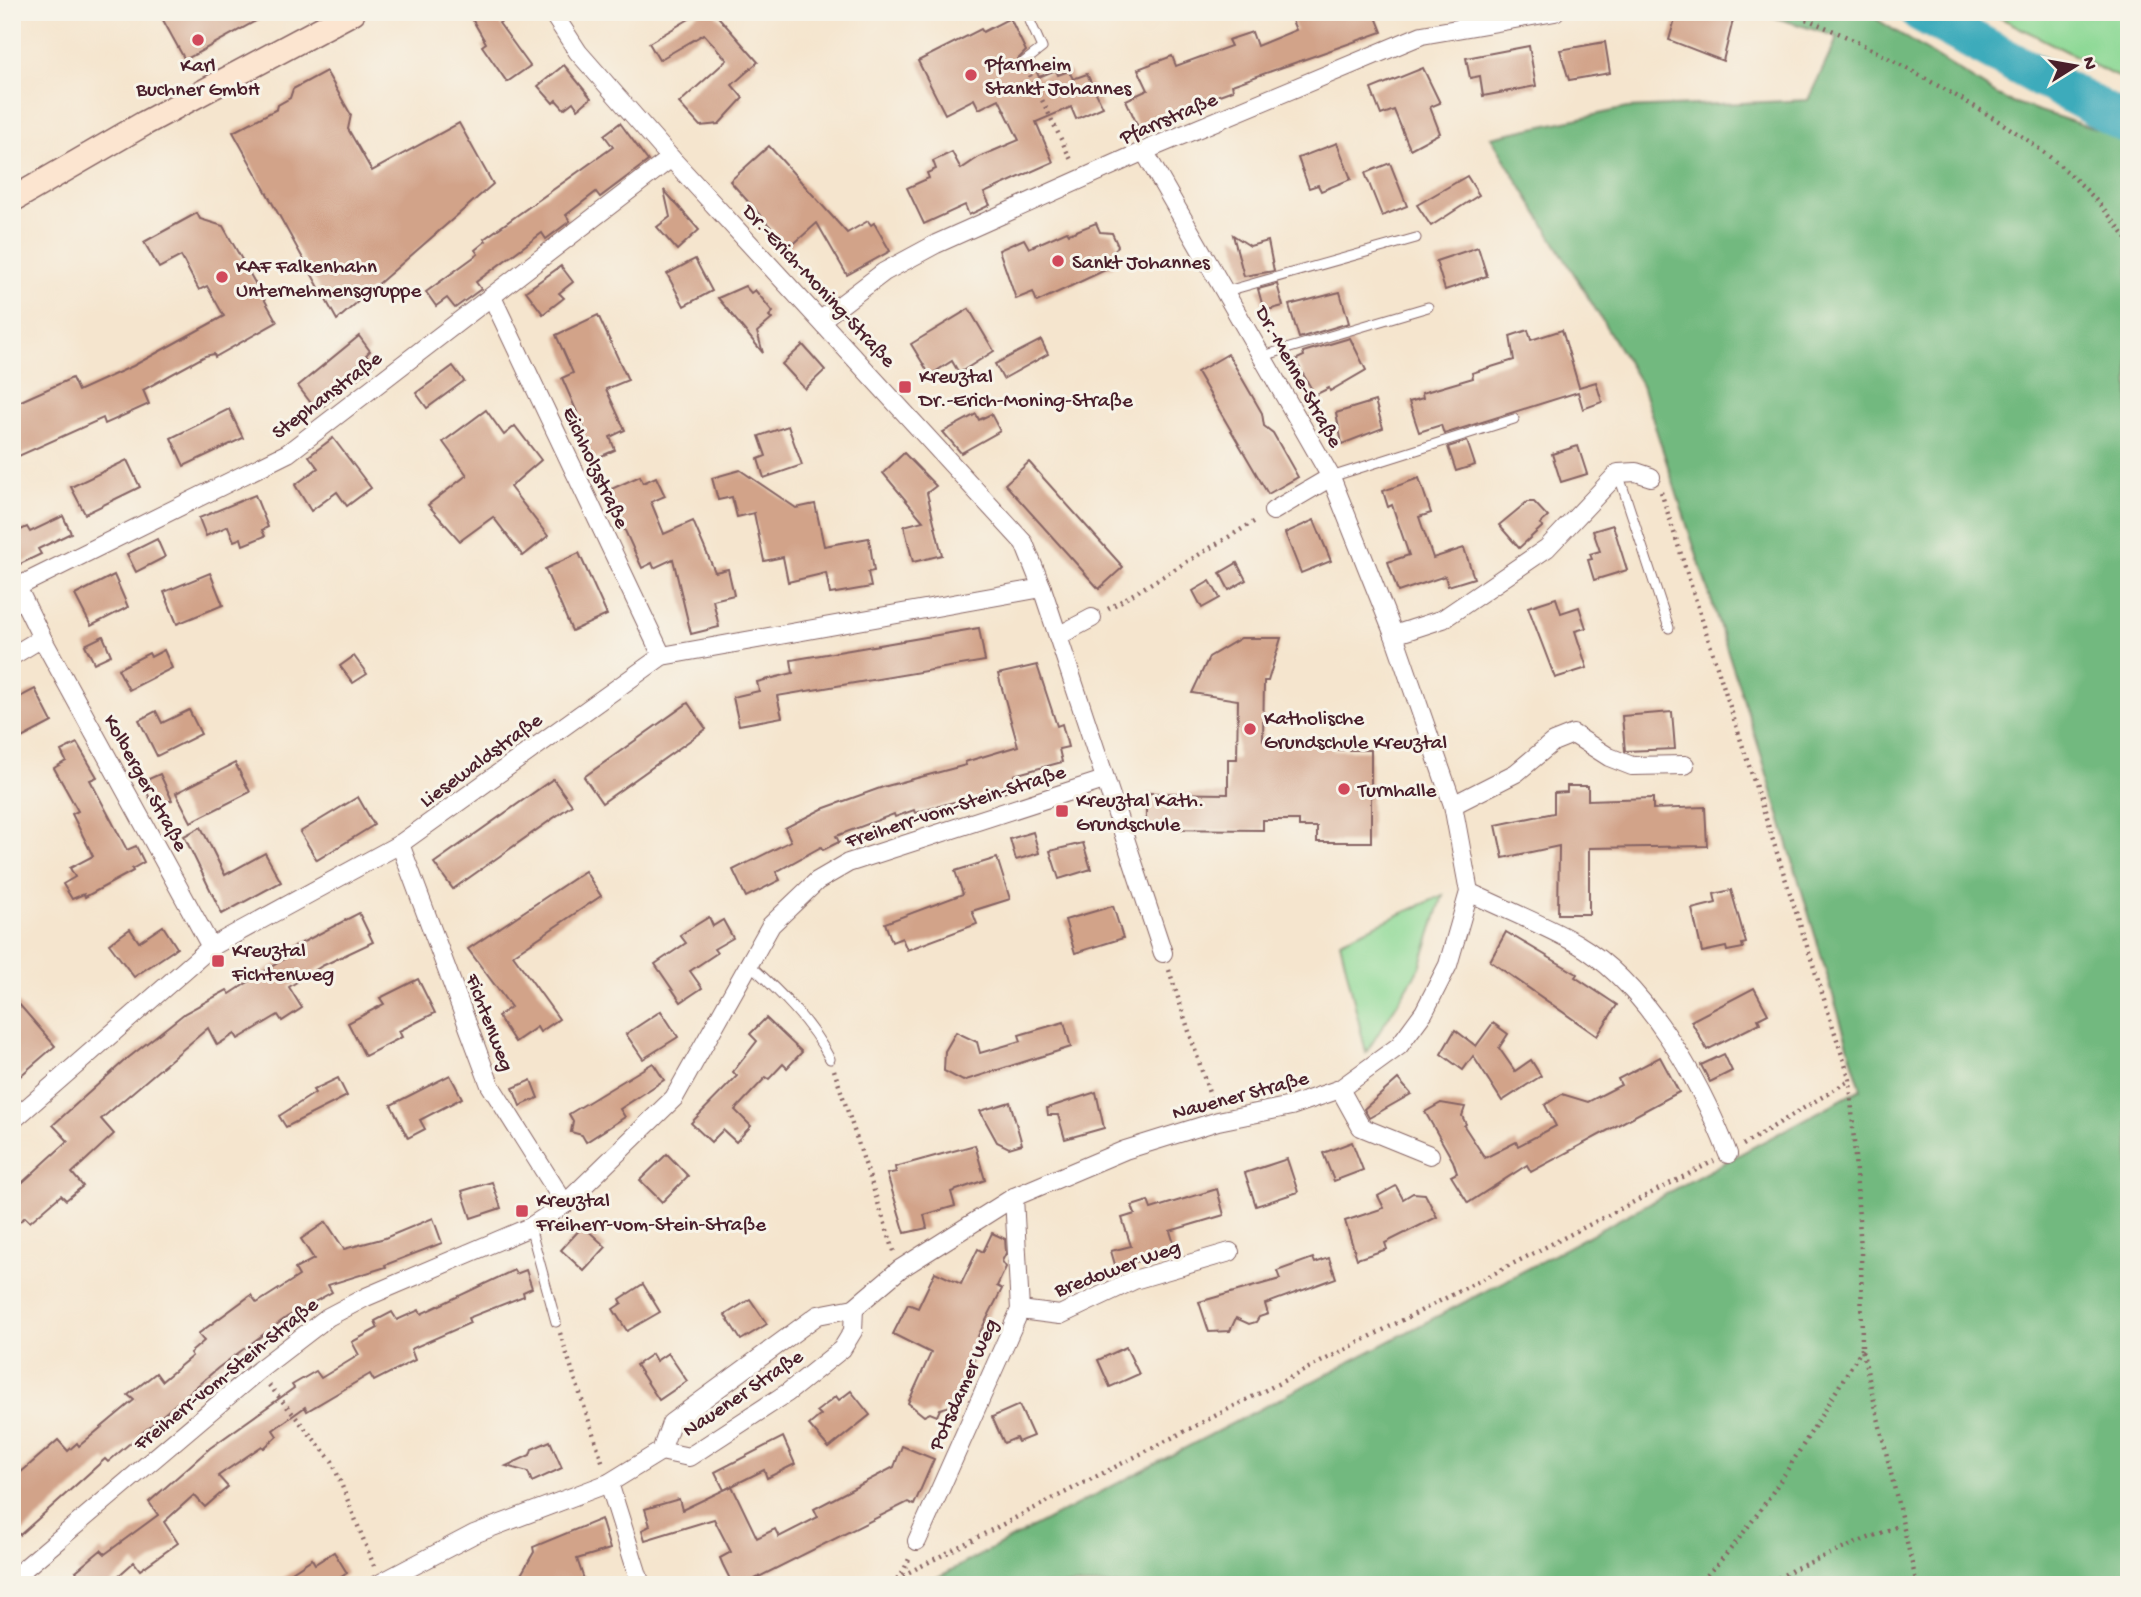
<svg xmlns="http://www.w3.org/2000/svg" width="2141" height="1597" font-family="'Gochi Hand',sans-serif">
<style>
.green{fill:#8ed996;stroke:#6c7c60;stroke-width:2}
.forest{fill:#72b97f;stroke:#5e6c55;stroke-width:2}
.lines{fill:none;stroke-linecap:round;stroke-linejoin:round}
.river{stroke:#3dabbb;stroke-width:40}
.building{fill:#d2a389}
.lane-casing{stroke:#866464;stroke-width:11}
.street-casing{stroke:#866464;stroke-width:20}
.secondary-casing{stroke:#866464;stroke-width:27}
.path{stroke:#866464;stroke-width:4.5;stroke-dasharray:2 5;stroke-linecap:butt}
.lane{stroke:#fff;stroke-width:9}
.street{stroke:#fff;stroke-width:18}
.secondary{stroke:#fce5d0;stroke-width:24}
.poi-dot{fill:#d1495b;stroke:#f7f3e8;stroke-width:2.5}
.labels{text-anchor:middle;stroke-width:6;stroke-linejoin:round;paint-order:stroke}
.poi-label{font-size:21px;fill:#4a1f2b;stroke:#f7f3e8;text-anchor:start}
.street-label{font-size:21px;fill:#4a1f2b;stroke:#f7f3e8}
</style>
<rect width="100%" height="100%" fill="#f7f3e8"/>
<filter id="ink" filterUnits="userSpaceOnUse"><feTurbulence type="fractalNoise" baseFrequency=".0143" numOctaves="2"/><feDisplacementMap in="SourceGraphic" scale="14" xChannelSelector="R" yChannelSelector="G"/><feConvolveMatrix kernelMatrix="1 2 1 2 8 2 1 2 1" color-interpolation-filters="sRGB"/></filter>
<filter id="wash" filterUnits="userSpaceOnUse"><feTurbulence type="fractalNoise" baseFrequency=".00686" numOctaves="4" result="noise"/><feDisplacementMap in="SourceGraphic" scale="28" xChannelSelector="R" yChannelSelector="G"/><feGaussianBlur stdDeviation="1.57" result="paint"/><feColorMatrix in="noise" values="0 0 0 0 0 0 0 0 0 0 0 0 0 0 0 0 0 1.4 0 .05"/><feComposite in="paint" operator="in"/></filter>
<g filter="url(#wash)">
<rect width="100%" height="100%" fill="#f5e5ce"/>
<g class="green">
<polygon points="1989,12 2129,12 2129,83"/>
<polygon points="1443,895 1420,967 1366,1053 1340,941"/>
</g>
<polygon class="forest" points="1757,12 1865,12 2006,100 2123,138 2129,145 2129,1585 923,1585 1503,1282 1861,1089 1761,754 1642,386 1491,137 1627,108 1808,100 1838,37"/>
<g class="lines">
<polyline class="river" points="1920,12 2129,125"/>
</g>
<g id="blocks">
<g class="building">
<polygon points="173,12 272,12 185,60 163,20"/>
<polygon points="468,12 517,12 499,23 530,66 507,82 482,46 486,43"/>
<polygon points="701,12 714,12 758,62 732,85 743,98 719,124 700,126 679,103 727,60 704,34 659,60 649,43"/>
<polygon points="1307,12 1374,12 1382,32 1232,85 1233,90 1175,111 1139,129 1126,100 1148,90 1138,69 1172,56 1176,66 1231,46 1228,40 1252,32 1257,46 1296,30 1291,18"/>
<polygon points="1677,12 1735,12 1723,61 1669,40"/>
<polygon points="1010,18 1026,51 1018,59 1019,67 1026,69 1033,64 1039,77 1056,70 1058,75 1069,71 1073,79 1087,74 1103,107 1076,119 1071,107 1036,122 1053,162 984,193 990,205 969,215 965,205 924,224 907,188 929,178 927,173 936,169 933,161 952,152 961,169 979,157 1019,140 999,99 979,109 974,99 945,114 918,61 981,29 983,32"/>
<polygon points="1605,42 1610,73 1569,80 1560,50"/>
<polygon points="1529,46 1536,86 1483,96 1480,76 1470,78 1466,58"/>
<polygon points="564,65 591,98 578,109 573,102 564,109 556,100 553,103 538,86"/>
<polygon points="1423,68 1440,103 1430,107 1440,133 1410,149 1394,110 1381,115 1371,89"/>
<polygon points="326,71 351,115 348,129 372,171 459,123 493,184 337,320 233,132 277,109 278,105 290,98 293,89"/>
<polygon points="620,123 648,161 600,197 596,192 566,215 570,221 546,239 542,233 476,282 481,289 455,308 447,298 436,306 426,292 478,254 475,250 486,241 484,239 613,147 604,135"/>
<polygon points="1337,143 1351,179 1321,191 1318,185 1309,188 1298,158"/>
<polygon points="769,146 847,233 868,221 871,225 874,223 890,251 847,275 817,223 789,248 730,181"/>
<polygon points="1390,163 1407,206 1382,216 1365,173"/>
<polygon points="1467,176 1479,195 1431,226 1417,205"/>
<polygon points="664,190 699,230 677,250 657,227 670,217"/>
<polygon points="197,213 200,219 223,226 277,322 215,357 214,354 205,356 143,390 149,404 105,424 103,418 12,459 12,405 72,378 78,391 133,366 224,316 207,286 199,290 181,256 159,268 144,242"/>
<polygon points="1096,223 1100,232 1112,233 1118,246 1110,256 1114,266 1037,302 1033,292 1016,299 999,250 1024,239 1029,248 1067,231 1069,234"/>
<polygon points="1233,235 1250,246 1268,241 1274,271 1244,276"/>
<polygon points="1478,247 1487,276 1445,290 1436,261"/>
<polygon points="695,259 712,291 684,306 667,274"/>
<polygon points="561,266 573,282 559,293 564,298 543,314 526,291"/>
<polygon points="1277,284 1283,306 1264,311 1258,289"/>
<polygon points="745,286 751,293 755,290 773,312 769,316 772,319 757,332 763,353 718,298"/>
<polygon points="1340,292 1349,323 1299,338 1289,305"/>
<polygon points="969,309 994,351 959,373 952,361 930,375 911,344"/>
<polygon points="598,315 628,380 606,389 625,430 610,437 615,450 588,462 575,432 584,428 562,378 573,373 556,335"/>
<polygon points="1528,330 1531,340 1562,330 1579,387 1596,382 1602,402 1583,409 1578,392 1444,434 1441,425 1419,432 1409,402 1423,398 1422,393 1473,378 1472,373 1514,360 1510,336"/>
<polygon points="359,336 370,351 366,355 374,365 317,411 298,386"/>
<polygon points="1350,338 1366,370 1330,391 1329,388 1315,395 1295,360 1304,356 1303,352"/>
<polygon points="1041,340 1048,354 1003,379 995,364"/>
<polygon points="803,345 825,370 805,389 782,364"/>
<polygon points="1228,354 1262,413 1264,426 1273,433 1298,477 1268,494 1197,372"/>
<polygon points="453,366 464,381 427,408 416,393"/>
<polygon points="1375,401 1383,428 1342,444 1336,413"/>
<polygon points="229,409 243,438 184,466 171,438"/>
<polygon points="486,410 504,435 515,426 541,460 510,487 548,536 523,556 493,517 460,541 428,505 467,475 443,442"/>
<polygon points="976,414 979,420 991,414 1000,431 961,453 943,432"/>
<polygon points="788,426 802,465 764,478 758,459 766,456 759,436"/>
<polygon points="333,438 371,488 347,506 337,492 311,511 295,485 318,468 309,456"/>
<polygon points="1467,441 1475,465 1456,471 1448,447"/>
<polygon points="1578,446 1587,474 1561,482 1552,454"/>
<polygon points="904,453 936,486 927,493 942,555 913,562 904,526 923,521 883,473"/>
<polygon points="127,460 140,487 85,514 71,487"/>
<polygon points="1029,462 1123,567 1099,589 1005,484"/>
<polygon points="740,470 796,508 815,504 824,546 869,538 874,571 868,572 871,587 830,594 826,573 788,582 783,557 764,561 754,513 737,517 732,497 718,500 712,478"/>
<polygon points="640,476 643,483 656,477 665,496 651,502 664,534 693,521 715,572 728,569 734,595 713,600 719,627 691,634 673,559 654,568 652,563 642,568 607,491"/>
<polygon points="1419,478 1431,513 1419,517 1433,558 1464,548 1474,578 1448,586 1445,576 1398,592 1388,562 1409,555 1392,505 1388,507 1383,491"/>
<polygon points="255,495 268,527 262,530 265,536 243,545 241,538 234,541 228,526 206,536 199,518"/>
<polygon points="1527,502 1534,502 1548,517 1540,524 1543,526 1519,548 1499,525"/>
<polygon points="63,516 71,533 38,549 41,554 12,568 12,534 27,527 30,532"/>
<polygon points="1314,520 1331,561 1301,573 1285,533"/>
<polygon points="1613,525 1627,570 1594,580 1588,560 1592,559 1590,554 1600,551 1593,531"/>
<polygon points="157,539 165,557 136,572 127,554"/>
<polygon points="579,553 607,615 572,631 545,569"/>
<polygon points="1237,563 1246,580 1229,590 1220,573"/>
<polygon points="210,573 223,605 177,624 164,592"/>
<polygon points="114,575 128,607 91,626 75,595"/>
<polygon points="1210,581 1220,598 1202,608 1193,591"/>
<polygon points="1556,598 1561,613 1579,607 1586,628 1575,631 1587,668 1555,678 1528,607"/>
<polygon points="979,628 985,661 777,696 782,717 739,725 733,697 759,691 757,682 793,673 791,660"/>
<polygon points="103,636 111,655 94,663 85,645"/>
<polygon points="1241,638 1281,638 1268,681 1264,681 1263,740 1333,741 1332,750 1371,750 1371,842 1317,842 1317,827 1299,827 1299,820 1263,820 1263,830 1146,829 1146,793 1228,794 1228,759 1237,759 1238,700 1192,693 1209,657"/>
<polygon points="164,650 172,668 129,690 118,669 149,653 151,657"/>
<polygon points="354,656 367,674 353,683 340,666"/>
<polygon points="1037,665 1057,726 1062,724 1068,747 1059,749 1062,762 1014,775 1016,783 1004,786 1006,792 976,801 975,796 915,813 914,810 895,817 894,814 836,836 839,842 823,850 821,847 776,872 780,880 746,897 733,870 791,841 785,828 822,809 883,787 966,765 965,762 1018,746 998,674"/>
<polygon points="35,689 52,722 12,743 12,701"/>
<polygon points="688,703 706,729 602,803 584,777"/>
<polygon points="189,710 201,734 157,756 139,720 156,711 162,723"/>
<polygon points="1672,712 1675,749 1625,751 1622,716"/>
<polygon points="77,743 97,777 90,780 127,850 136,846 144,862 132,869 133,871 85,897 84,894 72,899 63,884 75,877 70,868 93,856 72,814 78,811 54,768 66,761 61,751"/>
<polygon points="235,763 250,792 191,822 176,793"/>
<polygon points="160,774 172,800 155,809 142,782"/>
<polygon points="553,779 572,805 453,889 434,863"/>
<polygon points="1567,786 1588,786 1588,800 1653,798 1653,809 1705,807 1707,846 1589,848 1589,914 1558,914 1559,846 1503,858 1496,825 1554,813 1554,793 1567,792"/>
<polygon points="358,797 374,825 317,860 300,832"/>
<polygon points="201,827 225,875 265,853 281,882 222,914 184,836"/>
<polygon points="1033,832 1039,853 1016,860 1010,839"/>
<polygon points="1083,843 1091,869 1059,879 1050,851"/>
<polygon points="997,858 1010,899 972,911 977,924 907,950 902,938 892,942 885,923 963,894 955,871"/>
<polygon points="585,871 601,896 513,955 559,1019 540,1032 537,1027 515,1042 498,1016 511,1007 468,949"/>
<polygon points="1731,890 1746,943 1742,944 1743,948 1727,951 1726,947 1702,952 1692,909 1716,903 1714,894"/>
<polygon points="1113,906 1123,938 1075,953 1065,920"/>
<polygon points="359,913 373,942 322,966 289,987 302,1008 282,1021 278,1015 238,1039 235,1034 217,1045 208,1028 101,1119 114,1134 72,1173 83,1186 66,1200 61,1195 30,1222 25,1217 12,1228 12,1192 68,1141 53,1125 123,1062 185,1013 227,990 230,994 288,956 286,951"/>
<polygon points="709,917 713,926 723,920 733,938 714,949 717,953 690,971 702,988 681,1002 655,964 686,943 680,935"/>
<polygon points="163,926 177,948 134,977 109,944 130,929 139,942"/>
<polygon points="1506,932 1577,974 1575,977 1617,1005 1597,1036 1490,961"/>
<polygon points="418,979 435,1013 399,1031 402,1037 365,1056 348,1023 384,1004 380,998"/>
<polygon points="1754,988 1768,1014 1758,1019 1760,1023 1707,1050 1691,1021"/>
<polygon points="12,996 55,1046 12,1083"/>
<polygon points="661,1011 678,1037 643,1059 626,1034"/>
<polygon points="766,1018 802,1052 787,1068 783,1064 769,1079 766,1077 735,1110 751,1126 736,1142 723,1130 711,1142 691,1123 737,1076 733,1072 757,1041 750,1034"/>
<polygon points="1064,1022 1071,1047 963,1081 944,1071 945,1051 956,1032 977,1042 980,1053 1021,1041 1019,1035"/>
<polygon points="1493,1023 1508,1034 1499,1048 1515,1071 1531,1060 1541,1076 1502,1101 1473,1056 1463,1070 1441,1054 1455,1030 1476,1046"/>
<polygon points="1724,1054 1732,1071 1710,1082 1701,1065"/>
<polygon points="1660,1057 1679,1092 1531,1172 1527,1165 1468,1203 1451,1176 1457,1173 1453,1161 1425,1112 1441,1103 1465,1107 1462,1116 1466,1124 1464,1126 1485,1158 1516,1142 1518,1146 1556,1126 1545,1105 1562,1094 1588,1102 1621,1085 1618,1079"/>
<polygon points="653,1063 664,1080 620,1109 625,1117 586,1142 582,1135 571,1132 573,1121 569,1114"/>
<polygon points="450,1075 462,1098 420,1120 425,1129 408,1138 391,1105"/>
<polygon points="338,1078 347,1096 286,1127 279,1116 315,1093 313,1090"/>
<polygon points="1398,1079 1411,1094 1369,1118 1364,1109"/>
<polygon points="531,1080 538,1098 520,1106 513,1088"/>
<polygon points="1096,1092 1104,1128 1065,1139 1058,1115 1048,1115 1047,1108"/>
<polygon points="1010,1102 1022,1144 1009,1148 997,1142 980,1111"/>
<polygon points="1352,1142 1363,1170 1334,1181 1323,1153"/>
<polygon points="975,1145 985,1180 951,1192 955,1206 924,1215 927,1228 905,1233 887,1174 896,1172 895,1167"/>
<polygon points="667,1154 688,1176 662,1202 640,1180"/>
<polygon points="1287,1159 1298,1192 1256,1206 1245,1173"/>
<polygon points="492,1182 501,1208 471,1218 462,1191"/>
<polygon points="1396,1186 1403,1199 1413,1193 1425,1194 1437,1217 1385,1243 1387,1249 1357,1259 1345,1221 1384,1208 1378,1196"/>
<polygon points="1217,1189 1224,1215 1170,1231 1176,1250 1116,1268 1111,1251 1131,1246 1122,1218 1135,1214 1132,1206 1148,1201 1151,1209"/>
<polygon points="433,1218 442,1243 385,1265 386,1267 328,1285 332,1292 287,1317 218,1368 108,1462 105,1459 20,1535 12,1527 12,1480 58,1440 68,1451 77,1443 79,1446 134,1400 128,1395 156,1373 162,1381 192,1356 190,1353 204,1341 198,1334 251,1295 257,1303 299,1276 295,1269 314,1259 301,1239 326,1222 344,1249 385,1238"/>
<polygon points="583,1226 606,1247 584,1271 561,1250"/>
<polygon points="992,1233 1005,1239 1006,1253 1002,1261 1006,1267 997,1286 1002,1289 978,1336 984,1339 954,1398 957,1404 940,1409 937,1416 930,1413 924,1416 908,1403 931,1353 893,1334 908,1304 918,1308 935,1272 961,1284 978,1249 983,1252"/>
<polygon points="1313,1258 1315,1263 1329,1258 1336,1278 1265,1304 1268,1314 1259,1317 1256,1322 1249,1324 1236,1318 1230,1331 1209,1332 1199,1302 1280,1279 1277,1271"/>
<polygon points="514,1270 516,1274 526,1270 532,1288 523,1292 524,1296 468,1318 470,1323 411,1349 415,1360 374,1381 370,1374 307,1411 305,1407 273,1430 277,1436 264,1448 262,1446 218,1476 228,1487 205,1507 194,1495 164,1522 178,1543 140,1570 134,1562 108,1585 68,1585 79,1575 76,1571 101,1550 105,1554 158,1515 149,1502 210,1448 294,1388 292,1385 316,1371 321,1378 359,1355 352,1342 378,1328 375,1321 392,1312 397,1320 419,1310 421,1314"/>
<polygon points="643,1284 660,1312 627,1331 613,1309 622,1303 620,1299"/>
<polygon points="750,1299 767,1324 741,1340 725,1315"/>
<polygon points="1126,1347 1139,1374 1110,1387 1098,1360"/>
<polygon points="668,1353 687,1381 659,1400 636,1365 652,1354 656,1361"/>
<polygon points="851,1391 870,1415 829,1448 809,1425 821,1415 817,1411 829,1402 836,1396 839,1400"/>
<polygon points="1019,1405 1033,1436 1018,1442 1016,1438 1004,1443 992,1417"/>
<polygon points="783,1437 795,1464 767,1478 764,1470 724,1490 715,1472"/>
<polygon points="550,1441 562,1468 532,1482 528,1472 506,1466 530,1455 532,1449"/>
<polygon points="902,1446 934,1459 914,1505 908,1502 743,1585 733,1585 723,1565 720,1558 731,1552 714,1519 645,1540 642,1530 650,1526 645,1509 679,1499 682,1510 732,1486 757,1538 775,1529 779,1537 818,1517 814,1509 894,1467"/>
<polygon points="601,1519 610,1549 577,1559 586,1585 515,1585 534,1552 533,1547"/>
<polygon points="334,1552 347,1573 330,1585 272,1585 312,1559 315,1564"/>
</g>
</g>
</g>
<g filter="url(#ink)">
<use href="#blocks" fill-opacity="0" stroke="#866464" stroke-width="2"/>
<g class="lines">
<g class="lane-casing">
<g id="lane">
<polyline points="1024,62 1042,48 1026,12"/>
<polyline points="1227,291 1416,238"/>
<polyline points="1263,356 1428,307"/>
<polyline points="1618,473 1669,628"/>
<polyline points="1331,477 1514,419"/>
<path d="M749 964C780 992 811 1022 830 1059"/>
<polyline points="530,1227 556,1322"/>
</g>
</g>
<g class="street-casing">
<g id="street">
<polyline points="552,12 578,52 671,158 1024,543 1042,588 1163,953"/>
<polyline points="492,297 662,656"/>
<polyline points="821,320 884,272 936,244 1144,151 1422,35 1555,12"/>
<polyline points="1273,511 1331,477"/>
<polyline points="1394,635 1443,619 1547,548 1618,473 1636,472 1651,477"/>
<polyline points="1058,636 1092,618"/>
<polyline points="42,638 211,947"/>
<polyline points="12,656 42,638 17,587 288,453 671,158"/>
<polyline points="1453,805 1516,773 1553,742 1573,734 1609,757 1632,766 1685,765"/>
<polyline points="400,844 490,1085 565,1204"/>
<path d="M1469 892C1504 909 1542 924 1576 943 1646 984 1700 1080 1728 1154"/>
<polyline points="1340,1089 1361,1127 1430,1155"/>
<polyline points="12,1121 211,947 400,844 662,656 1042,588"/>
<polyline points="1020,1310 1060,1315 1134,1280 1230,1252"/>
<polyline points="661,1451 689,1457 787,1393 842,1349 853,1331 854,1308"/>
<polyline points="609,1483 641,1585"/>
<polyline points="917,1541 1020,1310 1014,1197"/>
<polyline points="12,1579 259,1370 328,1317 366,1297 530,1227 565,1204 674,1098 771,925 817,881 848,863 1104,780"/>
<polyline points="377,1585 474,1534 609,1483 661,1451 671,1423 818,1315 854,1308 900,1269 1014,1197 1125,1150 1218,1121 1291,1106 1340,1089 1399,1046 1424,1012 1448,965 1469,892 1453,805 1394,635 1331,477 1144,151"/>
</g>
</g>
<g class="secondary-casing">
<polyline id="secondary" points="12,200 145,123 353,12"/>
</g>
<g class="path">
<path d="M1786 12C1836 29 1880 53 1926 79 2007 124 2075 163 2129 242"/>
<polyline points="1030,75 1072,162"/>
<polyline points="1661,492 1850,1080 1861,1250 1862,1349 1917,1585"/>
<polyline points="1108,609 1257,520"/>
<polyline points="1169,970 1213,1105"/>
<polyline points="834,1070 894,1251"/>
<polyline points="1743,1145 1850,1080"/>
<polyline points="560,1333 603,1464"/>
<polyline points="269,1385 332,1461 374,1566"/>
<polyline points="902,1574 910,1557"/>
<polyline points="884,1585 1714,1161"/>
<path d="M1697 1585C1760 1526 1815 1423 1862 1349"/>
<polyline points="1766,1585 1794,1569 1900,1525"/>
</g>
<use href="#lane" class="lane"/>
<use href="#street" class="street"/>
<use href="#secondary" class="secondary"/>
</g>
</g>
<g class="poi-dot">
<circle cx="198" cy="40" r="7"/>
<circle cx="971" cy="75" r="7"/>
<circle cx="1058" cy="261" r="7"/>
<circle cx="222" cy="277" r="7"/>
<rect x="898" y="380" width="14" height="14" rx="3.5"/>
<circle cx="1250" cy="729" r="7"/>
<circle cx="1344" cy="789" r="7"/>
<rect x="1055" y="804" width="14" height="14" rx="3.5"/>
<rect x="211" y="954" width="14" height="14" rx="3.5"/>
<rect x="515" y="1204" width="14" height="14" rx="3.5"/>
</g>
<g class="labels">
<g class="poi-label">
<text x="985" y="70">Pfarrheim<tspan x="985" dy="24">Stankt Johannes</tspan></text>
<text x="198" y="71" text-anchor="middle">Karl<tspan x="198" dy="24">Buchner GmbH</tspan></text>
<text x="1072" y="268">Sankt Johannes</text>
<text x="236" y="272">KAF Falkenhahn<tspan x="236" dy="24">Unternehmensgruppe</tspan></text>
<text x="919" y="382">Kreuztal<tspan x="919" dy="24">Dr.-Erich-Moning-Straße</tspan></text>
<text x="1264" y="724">Katholische<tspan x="1264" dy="24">Grundschule Kreuztal</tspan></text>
<text x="1358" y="796">Turnhalle</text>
<text x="1076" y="806">Kreuztal Kath.<tspan x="1076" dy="24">Grundschule</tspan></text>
<text x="232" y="956">Kreuztal<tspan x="232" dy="24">Fichtenweg</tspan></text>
<text x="536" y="1206">Kreuztal<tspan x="536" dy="24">Freiherr-vom-Stein-Straße</tspan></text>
</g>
<g class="street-label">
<text transform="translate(1168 117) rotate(-23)" y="7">Pfarrstraße</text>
<text transform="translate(820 285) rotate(47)" y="7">Dr.-Erich-Moning-Straße</text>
<text transform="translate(1300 376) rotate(61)" y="7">Dr.-Menne-Straße</text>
<text transform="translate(326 394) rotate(-37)" y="7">Stephanstraße</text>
<text transform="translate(597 467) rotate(65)" y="7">Eichholzstraße</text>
<text transform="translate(480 759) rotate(-36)" y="7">Liesewaldstraße</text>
<text transform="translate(147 782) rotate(61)" y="7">Kolberger Straße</text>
<text transform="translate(955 805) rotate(-18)" y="7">Freiherr-vom-Stein-Straße</text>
<text transform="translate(491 1022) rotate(69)" y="7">Fichtenweg</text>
<text transform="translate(1240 1094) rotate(-15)" y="7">Nauener Straße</text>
<text transform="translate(1117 1267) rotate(-20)" y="7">Bredower Weg</text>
<text transform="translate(225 1373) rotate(-39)" y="7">Freiherr-vom-Stein-Straße</text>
<text transform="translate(962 1384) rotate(-66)" y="7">Potsdamer Weg</text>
<text transform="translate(742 1392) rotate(-34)" y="7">Nauener Straße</text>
</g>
</g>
<rect width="2141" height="1597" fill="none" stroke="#f7f3e8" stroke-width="42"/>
<g transform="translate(2075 66) rotate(79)" stroke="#f7f3e8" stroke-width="5" paint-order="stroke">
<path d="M0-5L12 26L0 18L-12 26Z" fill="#4a1f2b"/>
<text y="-10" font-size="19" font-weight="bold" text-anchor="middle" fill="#4a1f2b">N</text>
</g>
</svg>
